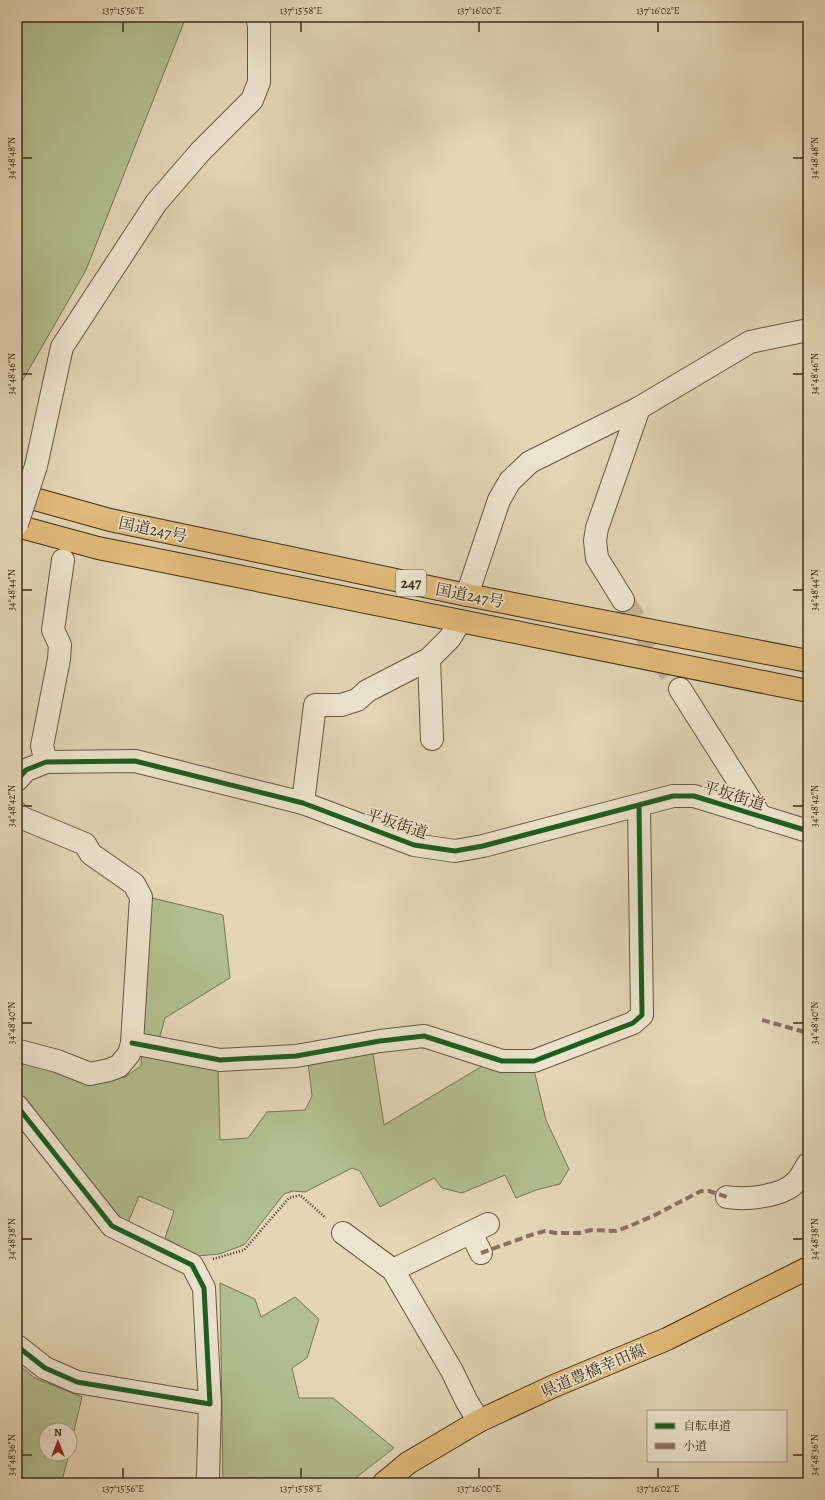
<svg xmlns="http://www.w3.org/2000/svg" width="825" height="1500" font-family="Alegreya,'Noto Serif JP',serif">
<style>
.green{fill:#b1be8f;stroke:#787556}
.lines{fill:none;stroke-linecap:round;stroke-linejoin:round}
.minor-tunnel{stroke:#c2b496;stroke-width:22;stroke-dasharray:22 11;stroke-linecap:butt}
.minor-casing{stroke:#685642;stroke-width:24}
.major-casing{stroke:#402c1c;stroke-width:24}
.highway-casing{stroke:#402c1c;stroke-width:24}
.path{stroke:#402c1c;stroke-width:2.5;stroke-dasharray:1 2;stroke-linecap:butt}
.minor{stroke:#ece4cf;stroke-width:22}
.major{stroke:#e1bb7a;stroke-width:22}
.highway{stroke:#e1bb7a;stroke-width:22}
.minor-bridge-casing{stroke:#685642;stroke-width:24;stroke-linecap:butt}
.minor-bridge{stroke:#ece4cf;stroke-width:22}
.quiet{stroke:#8d6e63;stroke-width:4;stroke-dasharray:8 4;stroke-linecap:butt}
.cycleway-casing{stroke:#ece4cf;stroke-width:8}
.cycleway{stroke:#1b5e20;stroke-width:5}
.ticks{fill:none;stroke:#402c1c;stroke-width:1.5}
.labels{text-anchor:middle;stroke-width:3.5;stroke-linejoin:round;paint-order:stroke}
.shield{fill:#ece4cf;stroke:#746352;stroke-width:1}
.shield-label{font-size:15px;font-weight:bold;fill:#402c1c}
.street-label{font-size:16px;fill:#402c1c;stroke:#ece4cf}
.neatline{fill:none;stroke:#402c1c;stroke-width:1.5}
.ticks-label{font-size:10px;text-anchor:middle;fill:#402c1c}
</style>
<rect width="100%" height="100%" fill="#e2d6b5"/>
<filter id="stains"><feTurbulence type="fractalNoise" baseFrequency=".005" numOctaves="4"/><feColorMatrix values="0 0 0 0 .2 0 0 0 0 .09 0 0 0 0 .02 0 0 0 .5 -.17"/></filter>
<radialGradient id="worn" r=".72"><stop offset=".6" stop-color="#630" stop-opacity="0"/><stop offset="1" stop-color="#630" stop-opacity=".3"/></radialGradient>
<g class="green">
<polygon points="17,17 186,17 86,270 17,390"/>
<polygon points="152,898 223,915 230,978 165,1018 155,1054 218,1067 220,1140 248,1138 267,1112 305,1110 312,1096 308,1062 373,1054 384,1125 484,1065 534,1070 546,1120 569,1169 560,1184 536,1190 516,1198 505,1175 462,1193 442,1188 434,1178 380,1207 360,1171 352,1168 305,1192 293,1191 284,1194 244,1245 219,1254 197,1256 165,1238 174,1211 139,1196 128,1223 109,1208 24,1100 17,1088 17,1064 23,1060 102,1082 125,1077 141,1066 147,934"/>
<polygon points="220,1283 255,1299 261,1317 295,1297 319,1319 307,1358 292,1368 299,1398 333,1398 394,1448 349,1483 223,1483"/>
<polygon points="17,1364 35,1378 82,1397 70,1448 70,1430 46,1430 46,1454 69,1454 62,1480 65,1483 17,1483"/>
</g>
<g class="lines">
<polyline class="minor-tunnel" points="623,600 680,689"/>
<g class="minor-casing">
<g id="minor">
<polyline points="36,466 62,347 156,203 200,152 252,100 259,82 259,26 257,17"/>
<polyline points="467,595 499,500 510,481 530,462 639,408 750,342 808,330"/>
<polyline points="623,600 597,558 595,541 597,528 639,408"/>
<polyline points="429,659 432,739"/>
<polyline points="680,689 761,817"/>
<polyline points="46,762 42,746 59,659 60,645 53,630 63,560"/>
<polyline points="17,780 26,770 46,762 135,761 303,803 414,845 455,851 483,846 673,796 694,796 808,831"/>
<polyline points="303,803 315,705 341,705 357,700 367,691 429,659 450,638 460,621"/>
<polyline points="17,813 20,817 85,844 91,854 134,884 141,897 132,1043 129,1054 119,1066 109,1070 90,1074 57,1061 19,1051 17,1052"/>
<polyline points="132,1043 220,1060 296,1056 380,1041 424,1036 502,1061 534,1061 633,1023 642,1015 639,806"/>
<polyline points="17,1106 112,1226 192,1265 204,1288 210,1404 77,1382 45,1368 17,1346"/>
<path d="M727 1197C746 1200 782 1197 796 1182 801 1177 804 1170 808 1164"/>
<polyline points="343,1233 393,1270 452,1371 467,1402 479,1421"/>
<polyline points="471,1233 481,1253"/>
<polyline points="393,1270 488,1224"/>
<polyline points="207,1483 208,1476 210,1404"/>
</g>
</g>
<g class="major-casing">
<polyline id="major" points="384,1483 408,1463 479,1421 554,1386 667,1339 808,1268"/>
</g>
<g class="highway-casing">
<g id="highway">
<polyline points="17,494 110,520 467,595 808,661"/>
<polyline points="17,526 98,548 808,691"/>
</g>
</g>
<polyline class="path" points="213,1259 244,1250 289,1198 300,1195 326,1218"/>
<use href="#minor" class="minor"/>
<use href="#major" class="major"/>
<use href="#highway" class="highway"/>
<g class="minor-bridge-casing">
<polyline id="minor-bridge" points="17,524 36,466"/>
</g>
<use href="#minor-bridge" class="minor-bridge"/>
<g class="quiet">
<polyline points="762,1020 808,1033"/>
<polyline points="481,1253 531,1235 545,1231 556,1233 579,1233 591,1230 616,1231 630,1226 655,1215 701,1191 709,1191 727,1197"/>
</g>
<g class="cycleway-casing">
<g id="cycleway">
<polyline points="17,780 26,770 46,762 135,761 303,803 414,845 455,851 483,846 673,796 694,796 808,831"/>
<polyline points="132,1043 220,1060 296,1056 380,1041 424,1036 502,1061 534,1061 633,1023 642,1015 639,806"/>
<polyline points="17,1106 112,1226 192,1265 204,1288 210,1404 77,1382 45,1368 17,1346"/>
</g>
</g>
<use href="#cycleway" class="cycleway"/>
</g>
<path class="ticks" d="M123 22V32M301 22V32M479 22V32M658 22V32M22 158H32M793 158H803M22 374H32M793 374H803M22 590H32M793 590H803M22 806H32M793 806H803M22 1023H32M793 1023H803M22 1239H32M793 1239H803M22 1455H32M793 1455H803M123 1468V1478M301 1468V1478M479 1468V1478M658 1468V1478"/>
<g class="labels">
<rect class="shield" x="396" y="570" width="30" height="26" rx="3"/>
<g class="shield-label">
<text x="411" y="588">247</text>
</g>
<g class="street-label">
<text transform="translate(153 529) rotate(12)" y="6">国道247号</text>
<text transform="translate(470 595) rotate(11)" y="6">国道247号</text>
<text transform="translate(734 795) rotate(17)" y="6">平坂街道</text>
<text transform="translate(397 823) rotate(18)" y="6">平坂街道</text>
<text transform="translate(593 1370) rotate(-23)" y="6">県道豊橋幸田線</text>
</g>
</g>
<rect width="825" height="1500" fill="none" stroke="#e2d6b5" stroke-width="44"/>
<rect x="647" y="1410" width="140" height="52" fill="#ece4cf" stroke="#a79a87"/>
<rect x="655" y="1423" width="20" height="6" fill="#1b5e20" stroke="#a79a87"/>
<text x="683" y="1430" font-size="12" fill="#402c1c">自転車道</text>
<rect x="655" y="1443" width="20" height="6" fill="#8d6e63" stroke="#a79a87"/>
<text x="683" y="1450" font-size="12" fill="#402c1c">小道</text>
<g transform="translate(58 1442)"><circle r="19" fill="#ece4cf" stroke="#a79a87"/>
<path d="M0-3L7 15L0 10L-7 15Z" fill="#8f2418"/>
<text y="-6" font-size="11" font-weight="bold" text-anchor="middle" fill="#402c1c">N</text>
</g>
<rect x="22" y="22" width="781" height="1456" class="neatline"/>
<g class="ticks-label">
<text x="123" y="14">137°15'56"E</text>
<text x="301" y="14">137°15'58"E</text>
<text x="479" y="14">137°16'00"E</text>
<text x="658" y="14">137°16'02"E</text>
<text transform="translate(11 158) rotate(-90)" y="4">34°48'48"N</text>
<text transform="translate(814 158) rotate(-90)" y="4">34°48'48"N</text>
<text transform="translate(11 374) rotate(-90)" y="4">34°48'46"N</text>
<text transform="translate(814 374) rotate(-90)" y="4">34°48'46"N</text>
<text transform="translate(11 590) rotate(-90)" y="4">34°48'44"N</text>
<text transform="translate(814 590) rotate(-90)" y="4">34°48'44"N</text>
<text transform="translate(11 806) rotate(-90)" y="4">34°48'42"N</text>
<text transform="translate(814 806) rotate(-90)" y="4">34°48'42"N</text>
<text transform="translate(11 1023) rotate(-90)" y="4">34°48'40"N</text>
<text transform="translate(814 1023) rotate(-90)" y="4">34°48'40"N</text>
<text transform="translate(11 1239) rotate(-90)" y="4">34°48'38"N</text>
<text transform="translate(814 1239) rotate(-90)" y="4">34°48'38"N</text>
<text transform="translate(11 1455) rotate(-90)" y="4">34°48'36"N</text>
<text transform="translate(814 1455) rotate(-90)" y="4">34°48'36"N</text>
<text x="123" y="1492">137°15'56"E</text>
<text x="301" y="1492">137°15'58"E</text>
<text x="479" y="1492">137°16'00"E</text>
<text x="658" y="1492">137°16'02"E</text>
</g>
<rect width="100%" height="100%" filter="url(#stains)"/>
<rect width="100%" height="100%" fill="url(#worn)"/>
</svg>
